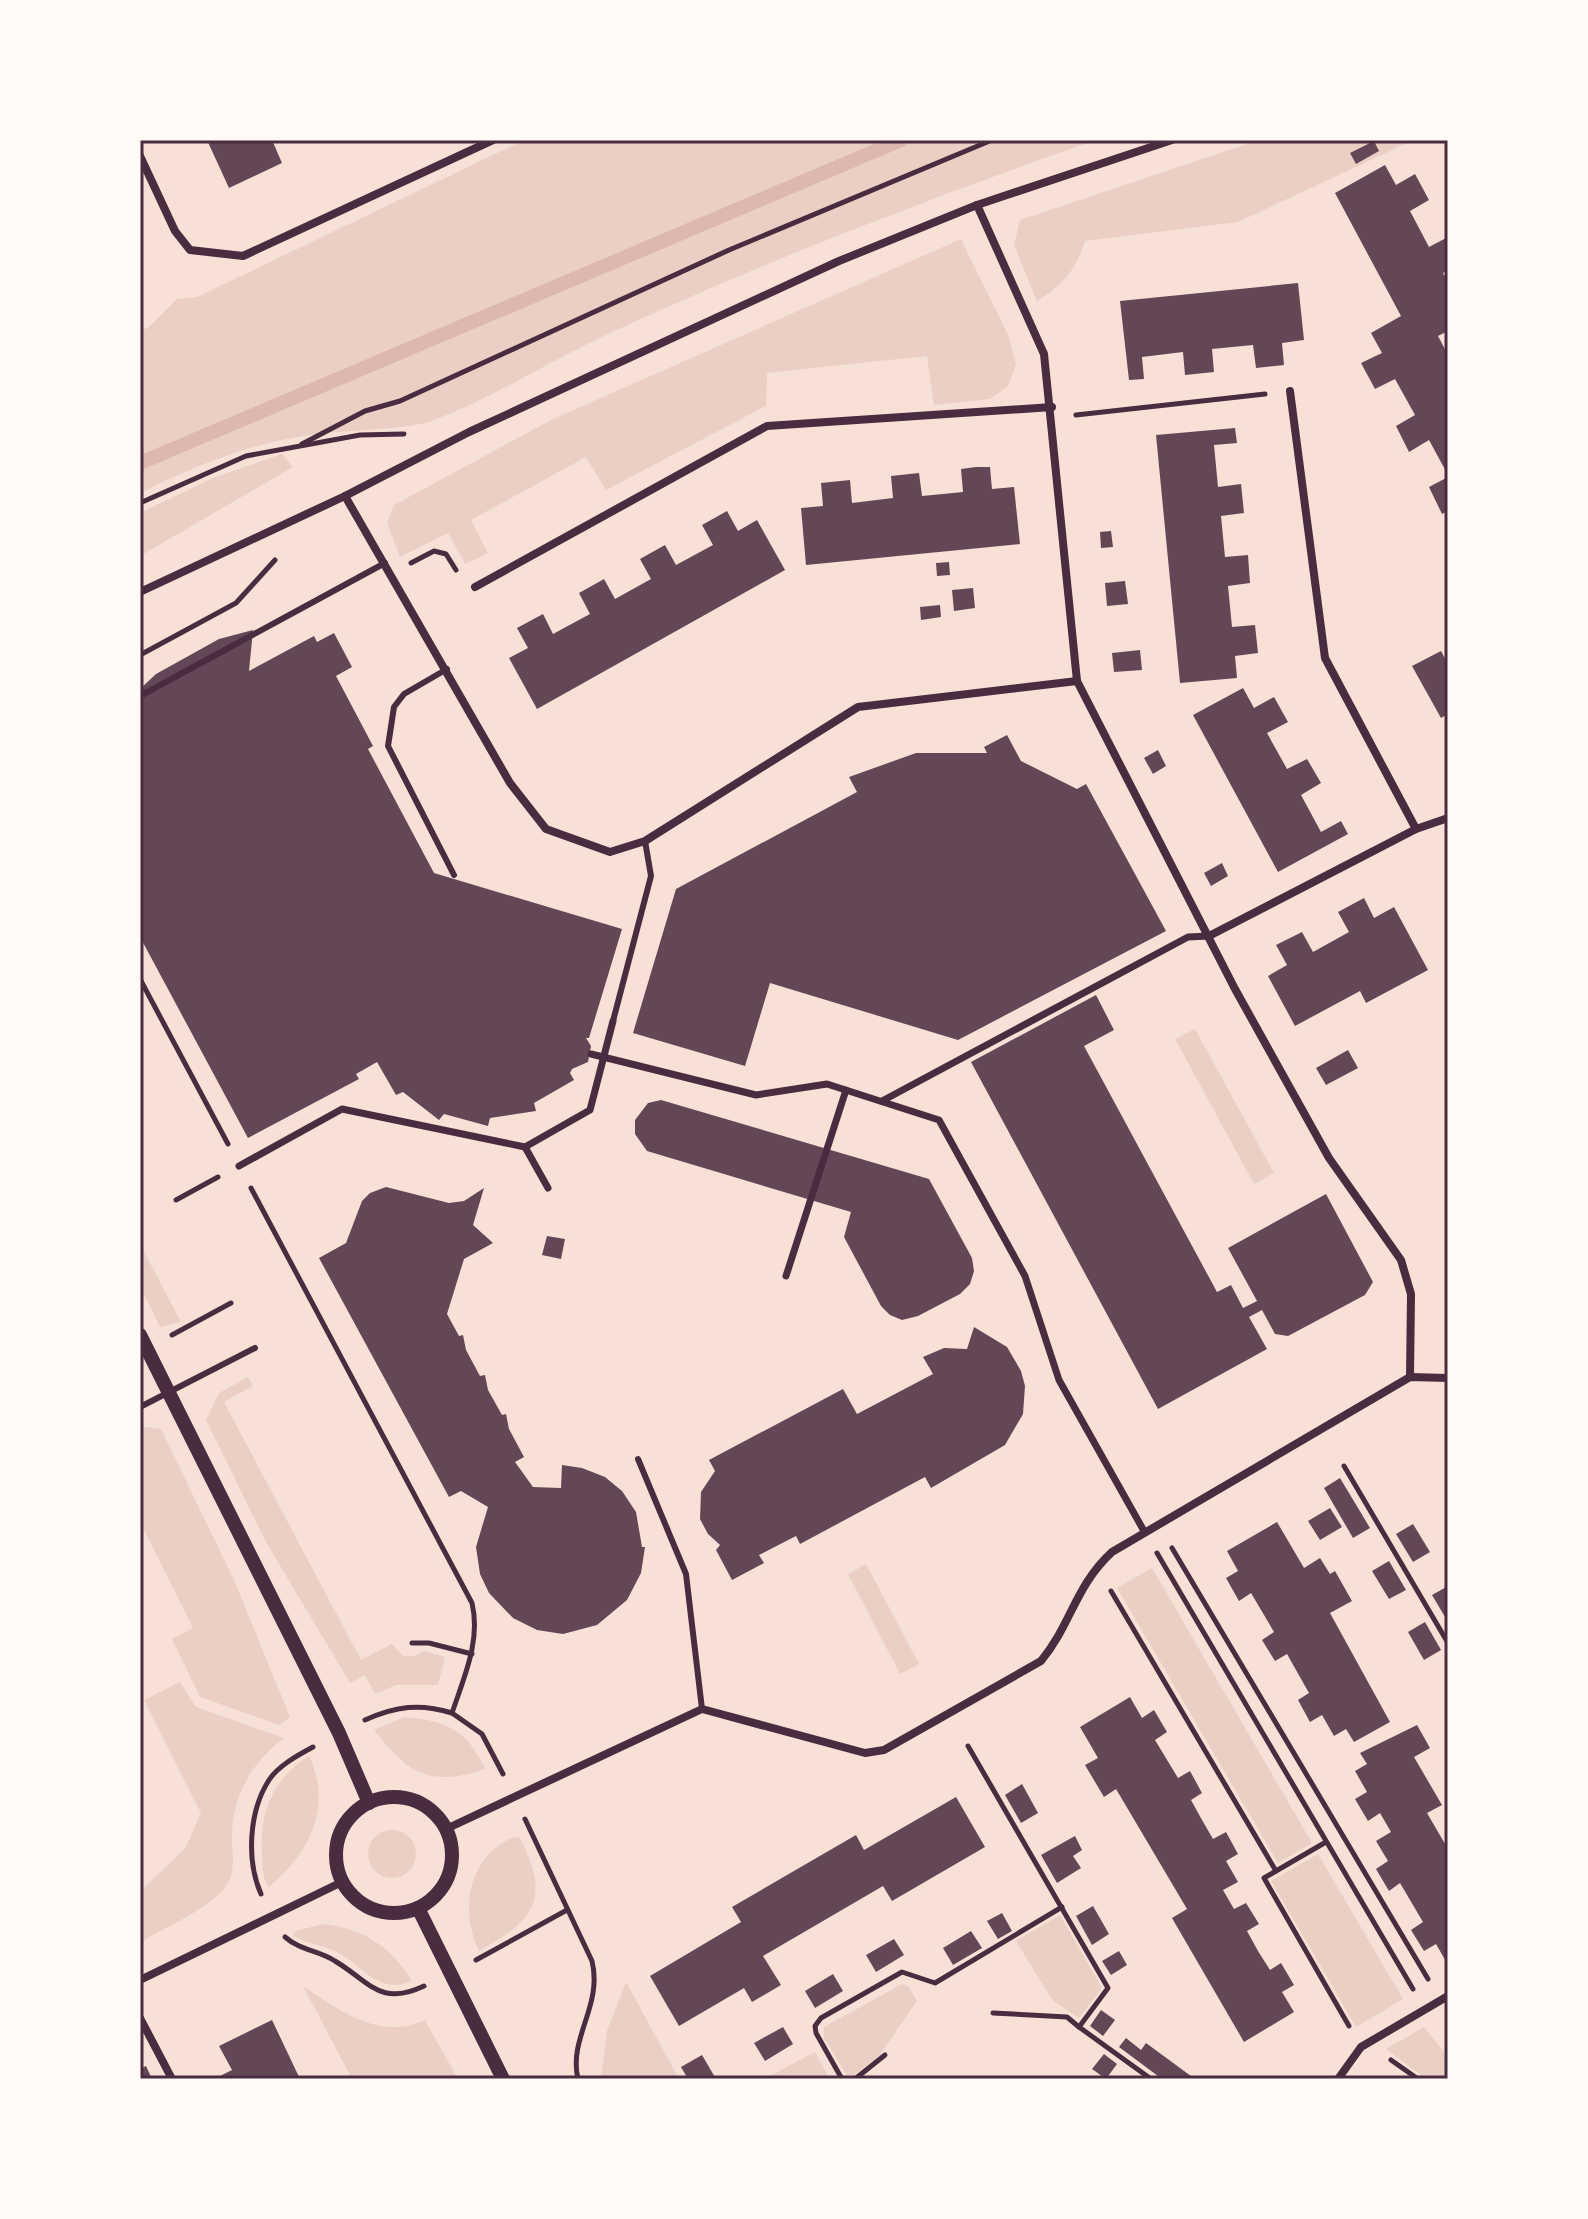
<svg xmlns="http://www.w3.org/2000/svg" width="1588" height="2219" font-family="'Roboto Condensed',sans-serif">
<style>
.green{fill:#ebcfc5}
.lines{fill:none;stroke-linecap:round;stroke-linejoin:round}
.stream{stroke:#dcb8b0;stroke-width:14}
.building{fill:#644757}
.path{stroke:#4a2c40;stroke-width:5}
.service{stroke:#4a2c40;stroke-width:6}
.pedestrian{stroke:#4a2c40;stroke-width:7}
.minor{stroke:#4a2c40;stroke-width:8}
.tertiary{stroke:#4a2c40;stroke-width:14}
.neatline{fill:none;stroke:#4a2c40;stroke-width:3}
</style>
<rect width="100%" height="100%" fill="#f7e1d7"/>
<g class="green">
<path d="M524 140H1096C930 198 765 261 606 335 548 362 491 399 432 421 405 430 343 430 311 435 249 443 196 466 140 493V330L148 328 177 299 197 297Z"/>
<path d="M1259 140H1414L1238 222 1085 241C1076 270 1063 285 1037 301L1014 245 1020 220Z"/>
<polygon points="961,239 1009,337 1016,365 1008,386 990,399 934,405 927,356 767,373 766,406 606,490 586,457 471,520 488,553 465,564 448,533 400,557 387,523 394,505 553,419"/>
<polygon points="282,454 293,467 140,556 140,513 213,478"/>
<polygon points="1195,1029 1274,1173 1254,1184 1175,1039"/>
<polygon points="140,1244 181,1322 160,1327 140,1286"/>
<polygon points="248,1377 253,1386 224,1402 361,1660 392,1644 403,1656 414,1656 424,1651 445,1657 438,1685 396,1685 375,1694 365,1675 350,1683 266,1542 206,1420 219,1393"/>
<polygon points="146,1427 161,1429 234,1580 290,1717 279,1725 200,1697 172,1639 193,1628 140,1522 140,1430"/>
<polygon points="866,1564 919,1664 900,1674 848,1574"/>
<polygon points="1152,1568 1312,1843 1278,1863 1117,1588"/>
<path d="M180 1682 196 1707 284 1738C252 1762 232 1796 232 1837 232 1854 236 1870 227 1885 214 1906 163 1929 140 1942V1892L186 1847 201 1813 144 1700Z"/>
<path d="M404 1717C448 1721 465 1729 486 1769 430 1787 409 1775 374 1730Z"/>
<path d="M309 1756C333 1807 310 1852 269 1887 262 1878 263 1869 262 1858 259 1814 271 1780 309 1756Z"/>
<circle cx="392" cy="1854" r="24"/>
<path d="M514 1837 520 1838C551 1899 535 1920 479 1951 459 1910 468 1856 514 1837Z"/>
<polygon points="1318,1854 1403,1999 1356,2027 1271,1881"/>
<polygon points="1060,1915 1102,1988 1079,2018 1052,2000 1016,1941"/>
<path d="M323 1924C363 1928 391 1947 412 1981 378 1996 362 1964 335 1951 322 1945 305 1943 293 1936L296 1931Z"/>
<polygon points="626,1982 679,2079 601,2079 607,2031"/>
<polygon points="902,1984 909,1987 917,2001 879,2056 853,2076 846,2074 824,2038 824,2027"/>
<path d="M303 1986C340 2011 380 2041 425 2020L458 2079H352Z"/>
<polygon points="1424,2027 1448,2057 1448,2079 1426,2079 1386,2049"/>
<polygon points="815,2052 830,2079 764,2079"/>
</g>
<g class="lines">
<polyline class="stream" points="140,463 901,140"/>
</g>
<g class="building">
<polygon points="207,140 272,140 282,163 229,188"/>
<polygon points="1374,141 1379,151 1356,164 1350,153"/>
<polygon points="1385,165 1396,185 1415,174 1429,200 1410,211 1429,247 1448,237 1448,270 1443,273 1448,282 1448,331 1438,336 1448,355 1448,475 1429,440 1409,452 1396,426 1415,415 1395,379 1375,389 1361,363 1382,353 1371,333 1401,316 1335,193"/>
<polygon points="1298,283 1304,340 1282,343 1284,365 1256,368 1253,345 1212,349 1214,372 1185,375 1183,352 1142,357 1144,379 1129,380 1120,301"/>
<polygon points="1235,428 1237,443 1214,445 1218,487 1241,484 1244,513 1221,516 1225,557 1248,555 1250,583 1228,586 1232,627 1255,625 1258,653 1235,656 1237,678 1180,683 1156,435"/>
<polygon points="976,467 990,467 992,489 1014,487 1020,544 806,565 801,508 823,506 821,483 850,480 852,503 893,498 891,476 919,473 922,496 943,494 963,492 961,469"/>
<polygon points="1448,477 1448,511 1442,514 1429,487"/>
<polygon points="727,511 738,531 757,520 785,570 537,709 509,658 528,648 517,628 543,614 553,634 590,614 579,593 604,579 615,599 651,579 640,559 665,545 676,565 713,545 702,525"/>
<polygon points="1111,531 1113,547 1101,548 1100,532"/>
<polygon points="949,562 950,575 937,576 936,563"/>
<polygon points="1125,581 1128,604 1107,606 1105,583"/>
<polygon points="973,588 975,608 954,611 952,590"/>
<polygon points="940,605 941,617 921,620 920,607"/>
<polygon points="253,630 249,671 314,636 317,642 334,633 352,667 336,676 373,746 368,749 434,873 622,929 589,1038 586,1038 591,1046 588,1062 572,1069 570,1073 574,1080 534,1103 536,1111 490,1118 488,1126 444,1114 439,1120 403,1092 396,1095 377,1062 356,1074 359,1079 248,1138 140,937 140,689 156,674 219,639"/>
<polygon points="1140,650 1142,670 1114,672 1112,653"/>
<polygon points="1441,651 1448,664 1448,714 1441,718 1412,666"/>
<polygon points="1243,688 1254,708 1274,697 1288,722 1267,733 1287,769 1307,759 1321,783 1301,795 1321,832 1341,821 1348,834 1278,872 1193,715"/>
<polygon points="1007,735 1021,761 1077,789 1086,784 1166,931 958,1040 770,983 745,1066 633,1033 676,889 857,792 849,777 916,753 987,753 984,747"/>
<polygon points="1158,750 1166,766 1153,774 1144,758"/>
<polygon points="1222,863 1228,876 1211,886 1204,873"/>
<polygon points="1364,898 1374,918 1394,907 1428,970 1366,1003 1360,991 1295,1026 1268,976 1287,965 1276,945 1302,932 1313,952 1349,932 1338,912"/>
<polygon points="1096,995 1114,1030 1084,1046 1217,1292 1231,1285 1243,1308 1257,1301 1228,1248 1326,1194 1373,1282 1365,1295 1288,1336 1275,1334 1262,1310 1249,1317 1267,1349 1158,1409 971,1062"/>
<polygon points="1348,1050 1358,1068 1326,1085 1316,1068"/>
<polygon points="661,1100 929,1179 972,1258 974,1271 970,1284 960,1294 918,1316 902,1320 890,1315 881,1306 844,1237 851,1212 647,1151 635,1134 635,1120 648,1103"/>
<polygon points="386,1187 449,1203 464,1201 484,1188 473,1225 493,1243 464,1259 447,1314 459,1336 463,1335 466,1350 480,1376 485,1375 488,1390 502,1415 506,1414 509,1429 524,1457 515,1462 533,1487 561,1488 562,1465 582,1468 605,1477 622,1491 636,1512 642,1547 645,1547 641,1573 627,1600 597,1625 563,1634 537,1630 513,1618 489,1593 480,1574 476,1547 488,1507 461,1491 449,1497 319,1258 346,1243 362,1201 370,1193"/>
<polygon points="547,1236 565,1239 561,1259 542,1255"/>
<polygon points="974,1327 1007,1347 1021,1371 1025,1386 1023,1414 1005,1445 931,1488 925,1477 800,1544 796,1536 759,1555 764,1563 732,1580 716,1550 720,1545 708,1534 700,1519 701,1492 715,1471 709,1460 843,1389 857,1414 933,1374 923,1357 944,1348 967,1349"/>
<polygon points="1340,1478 1370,1528 1353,1538 1324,1488"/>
<polygon points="1330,1508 1342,1527 1320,1540 1308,1521"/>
<polygon points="1277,1522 1304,1568 1320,1558 1330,1574 1335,1571 1352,1601 1330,1613 1390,1722 1354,1742 1346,1729 1334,1736 1322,1715 1310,1722 1298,1700 1309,1693 1287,1654 1275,1661 1262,1640 1274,1632 1251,1593 1239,1601 1226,1578 1238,1571 1227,1551"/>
<polygon points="1413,1524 1430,1552 1413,1562 1396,1534"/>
<polygon points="1389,1561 1406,1590 1389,1599 1372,1571"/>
<polygon points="1448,1586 1448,1622 1432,1595"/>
<polygon points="1425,1622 1441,1650 1424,1660 1408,1632"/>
<polygon points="1130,1697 1142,1718 1154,1710 1167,1732 1155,1740 1178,1778 1190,1771 1202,1793 1191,1800 1202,1820 1213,1839 1226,1832 1238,1854 1226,1861 1238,1882 1223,1890 1234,1909 1246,1903 1259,1924 1247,1931 1258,1951 1270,1970 1281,1963 1294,1985 1282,1992 1294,2012 1244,2042 1172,1918 1187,1909 1116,1789 1104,1797 1085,1765 1098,1758 1080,1727"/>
<polygon points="1417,1725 1430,1748 1414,1757 1442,1805 1427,1813 1448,1849 1448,1965 1436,1944 1424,1951 1411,1930 1423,1922 1400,1883 1389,1891 1376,1869 1388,1861 1376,1841 1391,1832 1380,1813 1368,1821 1355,1799 1367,1792 1355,1771 1367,1764 1360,1753"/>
<polygon points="1022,1784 1038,1813 1021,1823 1005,1795"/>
<polygon points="956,1797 985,1847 892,1901 883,1886 763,1956 781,1985 752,2002 744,1988 679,2026 650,1976 741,1922 732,1907 856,1835 864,1850"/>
<polygon points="1075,1836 1082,1850 1073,1856 1081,1868 1057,1883 1041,1855"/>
<polygon points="1093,1906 1109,1934 1092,1945 1076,1916"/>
<polygon points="1002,1913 1012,1931 998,1939 987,1921"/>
<polygon points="971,1931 982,1948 953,1965 943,1948"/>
<polygon points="894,1939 904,1955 876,1972 866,1955"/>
<polygon points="1119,1951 1127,1965 1111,1975 1102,1961"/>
<polygon points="833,1974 843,1991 815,2008 805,1991"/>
<polygon points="1101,2010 1115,2020 1103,2036 1090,2026"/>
<polygon points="272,2020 300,2079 214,2079 232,2070 219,2046"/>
<polygon points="783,2027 793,2044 765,2061 754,2043"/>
<polygon points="1126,2038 1141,2050 1146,2043 1195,2079 1162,2079 1119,2047"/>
<polygon points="1104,2054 1117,2064 1106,2079 1092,2069"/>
<polygon points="702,2055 716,2079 688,2079 681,2067"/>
<polygon points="146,2066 152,2079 140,2079 140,2069"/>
</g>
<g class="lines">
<g class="path">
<polyline points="1076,415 1265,394"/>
<polyline points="302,444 365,411 400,401 729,250 992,140"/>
<polyline points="140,503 246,456 360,435 404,434"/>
<polyline points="411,563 434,551 446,554 456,570"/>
<polyline points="140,655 236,603 275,560"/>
<polyline points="140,979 228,1144"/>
<path d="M251 1188 472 1603C481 1641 464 1677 452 1713L482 1734 503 1774"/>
<polyline points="176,1200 218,1177"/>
<polyline points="172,1335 231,1303"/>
<polyline points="1344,1466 1448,1643"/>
<polyline points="1172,1548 1428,1979"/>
<polyline points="1157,1553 1413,1989"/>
<polyline points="1111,1591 1276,1871 1264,1878 1349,2026"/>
<polyline points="412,1643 429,1643 472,1654"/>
<path d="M365 1720C396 1706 420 1703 452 1713"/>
<polyline points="968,1746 1108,1988 1079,2027 1151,2079"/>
<path d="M525 1819 592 1961C603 2006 568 2038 578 2079"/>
<polyline points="1276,1871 1326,1842"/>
<path d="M261 1894C246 1860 249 1811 269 1780 278 1766 298 1755 313 1747"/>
<path d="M285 1937C301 1951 318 1950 335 1961 370 1982 380 2007 424 1986"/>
<polyline points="476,1960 567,1910"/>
<polyline points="993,2013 1067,2017 1079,2027"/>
<polyline points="1391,2060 1418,2079"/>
<polyline points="842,2079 816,2033 815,2026 821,2018 902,1972 935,1983 1062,1907"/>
<polyline points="855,2079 885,2055"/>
</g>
<g class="service">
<polyline points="447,669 404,694 394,707 388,746 454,875"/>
<polyline points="140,696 385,563"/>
<polyline points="613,1021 651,876 645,841"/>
<polyline points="140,1407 255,1348"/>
<polyline points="638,1459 686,1574 702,1709"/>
</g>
<g class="pedestrian">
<polyline points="591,1054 756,1095 827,1084 939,1120 1025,1276 1059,1380 1144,1531"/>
<polyline points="882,1101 1188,937 1209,936"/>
<polyline points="525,1147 548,1188"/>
<polyline points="239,1166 342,1109 525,1147 590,1110 613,1021"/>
<polyline points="786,1276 846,1090"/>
</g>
<g class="minor">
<polyline points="140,156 175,231 190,250 243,256 493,140"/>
<polyline points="977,205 1044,354 1077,681 1235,989 1329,1158 1401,1260 1411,1294 1410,1377"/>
<polyline points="1290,391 1325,658 1416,829"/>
<polyline points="345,496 510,783 546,829 610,852 645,841 858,707 1077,681"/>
<polyline points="475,587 767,426 1052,407"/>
<polyline points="140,592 345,496 469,432 839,261 977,205 1172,140"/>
<polyline points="1209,936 1416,829 1448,818"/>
<path d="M446 1829 702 1709 865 1753 884 1750 1041 1661C1071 1625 1075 1586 1112 1552L1410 1377 1448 1378"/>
<polyline points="140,1980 342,1882"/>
<polyline points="140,2018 172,2079"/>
<polyline points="1338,2079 1361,2047 1448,1996"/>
</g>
<g class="tertiary">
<polyline points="140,1335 339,1733 369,1803"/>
<circle cx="394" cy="1855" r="58"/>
<polyline points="418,1908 503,2079"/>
</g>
</g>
<rect width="1588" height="2219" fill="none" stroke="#fffaf5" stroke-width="284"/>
<rect x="142" y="142" width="1304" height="1935" class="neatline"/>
</svg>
